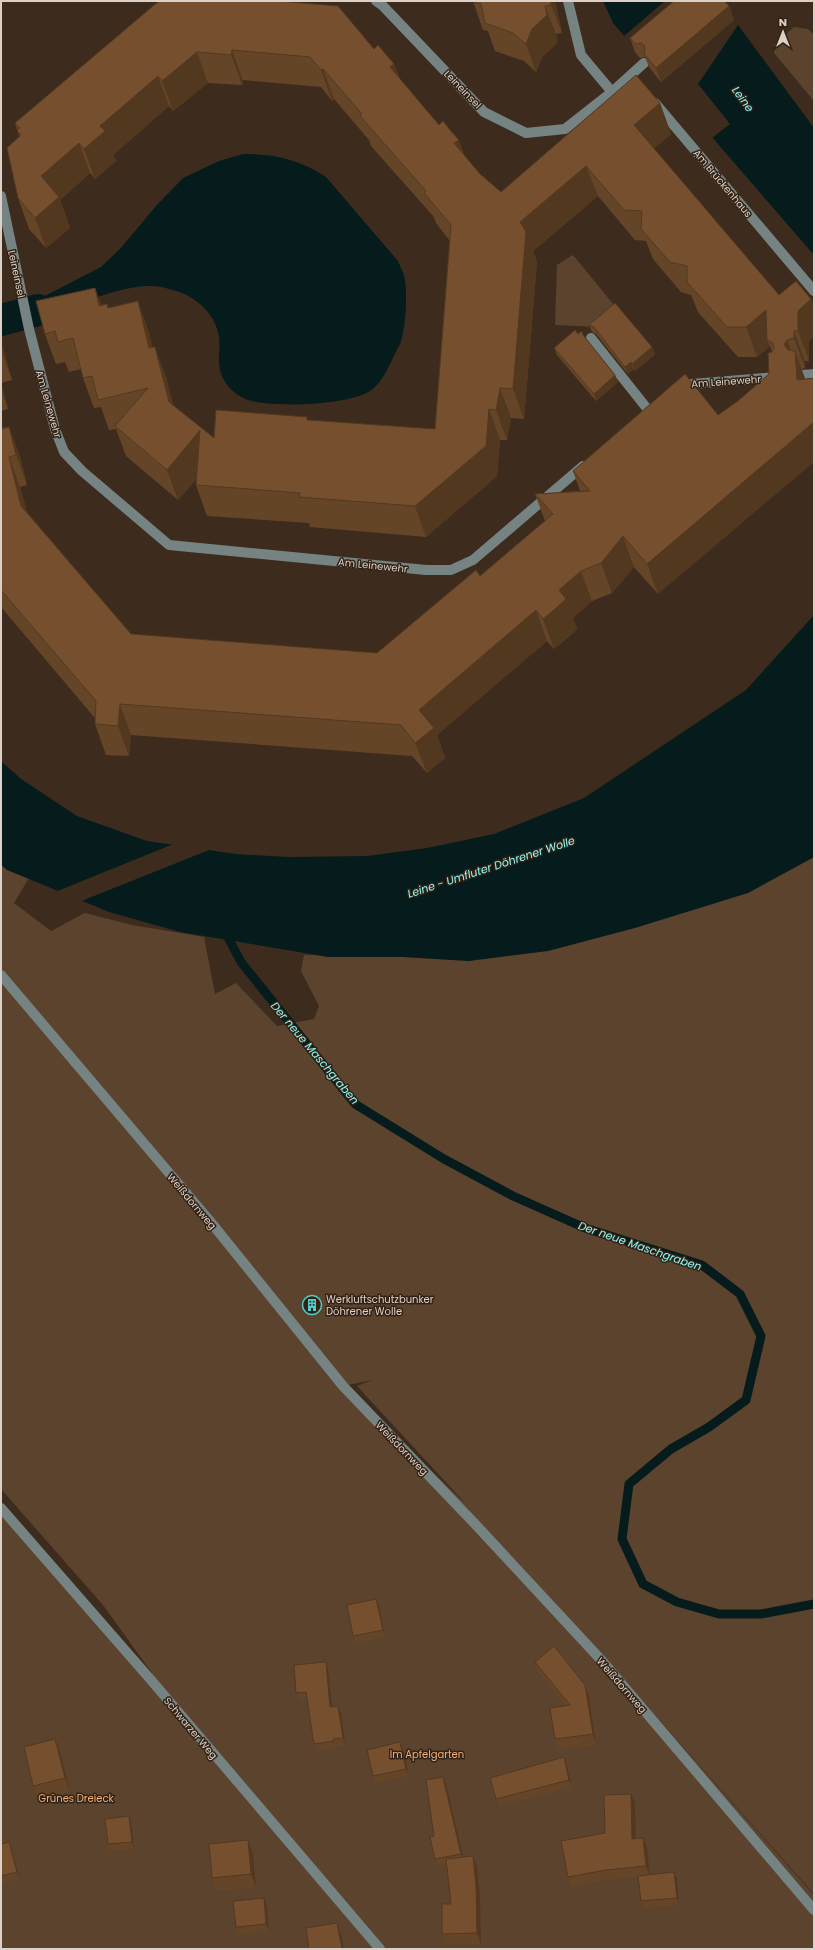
<svg xmlns="http://www.w3.org/2000/svg" width="815" height="1950" font-family="Poppins,sans-serif">
<style>
.green{fill:#5c432e;fill-rule:evenodd}
.water{fill:#061c1c}
.pier{fill:#3d2c1e}
.lines{fill:none;stroke-linecap:round;stroke-linejoin:round}
.stream{stroke:#061c1c;stroke-width:9}
.canal{stroke:#061c1c;stroke-width:32}
.minor{stroke:#768383;stroke-width:10}
.wall{fill:#654528}
.shaded-wall{fill:#533820}
.building{fill:#76502e;stroke:#533820}
.labels{text-anchor:middle;stroke-width:3;stroke-linejoin:round;paint-order:stroke}
.street-label{font-size:10px;fill:#dcd1c8;stroke:#322215}
.poi-label{font-size:10px;fill:#dcd1c8;stroke:#322215;text-anchor:start}
.park-label{font-size:10px;fill:#f0b17c;stroke:#322215}
.water-label{font-size:11px;font-style:italic;fill:#8dfaf8;stroke:#322215}
</style>
<rect width="100%" height="100%" fill="#3d2c1e"/>
<g class="green">
<polygon points="794,27 808,29 814,35 814,101 774,53 774,45"/>
<polygon points="573,255 618,310 598,327 555,325 557,265"/>
<path d="M814 857V1894L595 1648 814 1895V1949H1V1513L147 1675 152 1673 103 1605 1 1489V862L29 878 14 903 51 931 85 913 132 925 204 937 215 994 236 983 277 1026 314 1019 319 1006 301 971 304 955 404 957 469 961 748 893ZM372 1380 357 1386 467 1505 343 1386Z"/>
</g>
<g class="water">
<polygon points="603,1 717,1 738,25 814,128 814,255 613,23"/>
<path d="M243 154C274 154 299 159 326 177L398 261C400 266 402 270 404 275 408 290 406 330 400 344 392 358 386 377 374 388 355 406 272 408 248 400 240 397 233 392 228 386 214 368 221 357 219 337 216 315 197 297 176 291 169 289 160 286 152 286 122 284 69 308 40 319L35 301 101 267 120 249 156 206 183 178 219 161Z"/>
<polygon points="814,615 814,857 748,893 635,928 548,951 469,961 404,957 328,957 180,932 109,912 7,870 1,865 1,761 21,779 77,816 147,841 236,854 289,857 367,856 427,848 494,834 584,798 746,690"/>
</g>
<g class="pier">
<polygon points="665,1 719,1 738,25 698,84 730,124 712,138 623,37"/>
<polygon points="176,843 214,848 79,902 55,892"/>
</g>
<g class="lines">
<polyline class="stream" points="224,930 241,962 355,1104 444,1159 513,1196 585,1228 702,1265 740,1294 761,1336 746,1400 709,1427 671,1449 629,1484 622,1539 643,1584 677,1602 719,1614 761,1614 814,1604"/>
<polyline class="canal" points="1,320 38,310"/>
<g class="minor">
<polyline points="376,1 383,6 484,112 526,133 565,129 612,92 644,63"/>
<polyline points="568,1 581,55 612,92"/>
<polyline points="655,103 814,291"/>
<polyline points="1,196 29,329 55,429 64,452 82,471 169,545 426,570 451,570 473,560 583,466"/>
<polyline points="591,338 649,411"/>
<polyline points="802,375 814,374"/>
<polyline points="680,385 777,377"/>
<polyline points="1,975 209,1220 343,1386 476,1525 603,1662 814,1910"/>
<polyline points="1,1508 151,1680 380,1949"/>
</g>
</g>
<g class="wall">
<polygon points="159,1 281,1 374,49 394,64 400,79 480,174 501,192 660,103 671,134 653,149 779,295 811,299 814,306 814,337 809,341 809,361 805,361 805,368 802,369 658,594 634,567 612,593 592,601 573,618 577,629 565,640 554,649 547,641 437,735 445,758 427,773 412,756 131,735 129,756 106,755 95,724 95,718 1,607 1,422 3,428 9,427 20,457 27,485 20,487 27,512 131,634 377,653 480,576 545,521 535,494 580,491 573,471 718,415 738,401 769,374 772,352 770,346 757,357 738,357 698,312 691,295 681,292 653,259 646,241 635,240 598,196 533,251 537,262 524,419 511,418 507,440 500,440 497,476 426,537 310,527 309,523 207,516 196,485 197,478 178,500 126,456 116,429 109,430 101,407 94,408 83,378 81,369 69,372 65,362 56,364 45,334 95,288 101,305 109,308 149,332 152,347 166,377 173,405 214,438 309,420 435,429 450,241 436,223 434,217 371,146 369,140 334,99 332,101 321,87 243,80 242,85 208,83 173,111 169,106 113,155 116,161 95,179 90,173 60,200 70,228 46,248 29,229 18,198 19,136 15,123"/>
<polygon points="473,1 555,1 562,33 556,34 557,43 542,57 536,72 524,61 495,51 488,31 483,30"/>
<polygon points="729,6 734,20 661,82 649,67 645,57 640,58 635,52 630,38"/>
<polygon points="589,325 652,347 655,354 635,371 633,369 628,374 596,334 592,332"/>
<polygon points="584,336 615,375 618,382 596,401 557,355 554,348"/>
<polygon points="1,342 12,380 1,383 8,409 1,411"/>
<polygon points="379,1606 385,1637 356,1643 353,1636"/>
<polygon points="535,1662 585,1685 589,1696 596,1745 559,1750 555,1739 565,1705 539,1673"/>
<polygon points="328,1669 332,1707 338,1706 341,1713 345,1745 336,1746 336,1748 317,1751 314,1744 307,1699 299,1700 296,1693"/>
<polygon points="403,1749 409,1776 375,1783 373,1776"/>
<polygon points="60,1752 70,1791 38,1799 33,1786"/>
<polygon points="564,1757 566,1764 572,1787 499,1806 496,1799"/>
<polygon points="446,1784 463,1857 473,1856 477,1866 480,1896 481,1944 446,1945 442,1934 451,1904 446,1865 438,1866 435,1859 434,1836"/>
<polygon points="635,1803 635,1838 643,1838 647,1847 650,1875 674,1872 677,1879 679,1905 644,1908 641,1901 639,1877 609,1880 571,1887 568,1877 605,1833"/>
<polygon points="131,1823 134,1849 110,1851 108,1844"/>
<polygon points="248,1840 253,1854 256,1887 217,1891 212,1878"/>
<polygon points="1,1844 11,1849 20,1879 1,1884"/>
<polygon points="267,1905 269,1931 238,1934 236,1927"/>
</g>
<g class="shaded-wall">
<polygon points="551,1 555,1 562,33 551,5"/>
<polygon points="545,6 556,34 557,43 542,57 536,72 526,44 532,29"/>
<polygon points="729,6 734,20 661,82 656,68"/>
<polygon points="232,50 243,80 242,85 231,55"/>
<polygon points="197,52 208,83 173,111 162,81"/>
<polygon points="394,64 405,94 390,67"/>
<polygon points="323,69 334,99 332,101 321,70"/>
<polygon points="158,76 169,106 113,155 116,161 95,179 84,149 100,126"/>
<polygon points="660,103 671,134 645,156 634,125"/>
<polygon points="459,140 470,170 454,143"/>
<polygon points="79,143 90,173 60,200 70,228 46,248 35,218 41,176"/>
<polygon points="586,166 598,196 533,251 537,262 524,419 513,389 520,222"/>
<polygon points="95,288 106,319 99,306"/>
<polygon points="811,299 814,306 814,337 809,341 809,361 798,331 798,311"/>
<polygon points="138,301 149,332 160,379 149,348"/>
<polygon points="766,310 767,340 770,346 757,357 746,327"/>
<polygon points="794,331 805,361 805,368 794,338"/>
<polygon points="787,340 796,364 795,351 806,381 808,410 784,345"/>
<polygon points="1,342 3,347 12,380 1,351"/>
<polygon points="155,347 166,377 180,432 169,402"/>
<polygon points="652,347 655,354 635,371 632,364"/>
<polygon points="631,362 633,369 628,374 625,367"/>
<polygon points="615,375 618,382 596,401 594,394"/>
<polygon points="1,382 1,383 8,409 1,390"/>
<polygon points="500,388 511,418 507,440 496,410"/>
<polygon points="489,409 500,440 497,476 426,537 415,506"/>
<polygon points="1,422 10,457 1,433"/>
<polygon points="814,422 814,462 658,594 647,564"/>
<polygon points="9,427 20,457 27,485 16,455"/>
<polygon points="200,430 211,460 178,500 167,470"/>
<polygon points="9,457 20,487 33,537 21,506"/>
<polygon points="623,536 634,567 612,593 601,563"/>
<polygon points="581,571 592,601 573,618 577,629 554,649 543,619 559,590"/>
<polygon points="536,610 547,641 437,735 445,758 427,773 415,743 419,710"/>
<polygon points="120,704 131,735 129,756 118,726"/>
<polygon points="376,1599 379,1606 385,1637 383,1630"/>
<polygon points="326,1662 328,1669 333,1714 330,1707"/>
<polygon points="585,1685 589,1696 596,1745 593,1734"/>
<polygon points="338,1706 341,1713 345,1745 343,1738"/>
<polygon points="55,1739 60,1752 70,1791 65,1778"/>
<polygon points="400,1742 403,1749 409,1776 406,1769"/>
<polygon points="564,1757 566,1764 572,1787 569,1780"/>
<polygon points="443,1777 446,1784 464,1861 461,1854"/>
<polygon points="631,1794 635,1803 636,1849 632,1839"/>
<polygon points="129,1816 131,1823 134,1849 132,1842"/>
<polygon points="643,1838 647,1847 650,1876 646,1866"/>
<polygon points="248,1840 253,1854 256,1887 251,1874"/>
<polygon points="9,1842 11,1849 20,1879 17,1872"/>
<polygon points="473,1856 477,1866 480,1896 481,1944 477,1933"/>
<polygon points="674,1872 677,1879 679,1905 677,1898"/>
<polygon points="264,1898 267,1905 269,1931 266,1924"/>
<polygon points="337,1923 342,1937 344,1949 342,1949"/>
</g>
<g class="building">
<polygon points="159,1 278,1 338,6 374,49 378,45 394,64 390,67 439,125 443,121 450,130 459,140 454,143 480,174 501,192 636,75 660,103 634,125 779,295 796,281 811,299 798,311 798,331 794,331 794,338 787,340 784,345 788,350 795,351 797,380 814,378 814,422 647,564 623,536 601,563 581,571 559,590 566,599 554,610 543,619 536,610 419,710 434,728 415,743 401,725 120,704 118,726 95,724 96,701 1,590 1,429 9,427 16,455 9,457 21,506 131,634 377,653 476,570 480,576 553,514 535,494 590,491 573,471 685,374 718,415 738,401 769,374 768,353 772,352 774,347 773,343 767,340 766,310 746,327 727,327 687,282 687,266 670,262 641,229 642,211 624,210 586,166 520,222 526,232 513,389 500,388 496,410 489,409 486,446 415,506 299,497 300,493 196,485 200,430 167,470 115,426 148,388 98,400 92,376 83,378 73,338 58,342 55,331 45,334 36,301 95,288 99,306 107,304 108,308 138,301 149,348 155,347 169,402 214,438 216,410 307,417 307,420 435,429 451,225 424,193 426,191 360,116 362,114 323,69 321,70 310,57 232,50 231,55 197,52 162,81 158,76 100,126 105,131 84,149 79,143 41,176 59,197 35,218 18,198 7,148 21,135 17,131 20,128 15,123"/>
<polygon points="473,1 551,1 551,5 545,6 547,15 532,29 526,44 513,33 485,23 481,4 473,2"/>
<polygon points="674,1 724,1 729,6 656,68 644,54 645,48 644,45 641,43 635,44 630,38"/>
<polygon points="615,303 652,347 632,364 631,362 625,367 594,327 589,325"/>
<polygon points="575,330 578,334 582,331 583,335 615,375 594,394 554,348"/>
<polygon points="376,1599 383,1630 353,1636 347,1605"/>
<polygon points="554,1646 585,1685 593,1734 555,1739 550,1708 570,1705 535,1662"/>
<polygon points="326,1662 330,1707 338,1706 343,1738 333,1739 334,1741 314,1744 306,1692 296,1693 294,1665"/>
<polygon points="55,1739 65,1778 33,1786 24,1747"/>
<polygon points="400,1742 406,1769 373,1776 367,1750"/>
<polygon points="564,1757 569,1780 496,1799 490,1778"/>
<polygon points="443,1777 461,1854 435,1859 430,1837 434,1836 426,1780"/>
<polygon points="631,1794 632,1839 643,1838 646,1866 606,1870 568,1877 561,1841 605,1833 604,1795"/>
<polygon points="129,1816 132,1842 108,1844 105,1819"/>
<polygon points="248,1840 251,1874 212,1878 209,1844"/>
<polygon points="9,1842 17,1872 1,1876 1,1844"/>
<polygon points="473,1856 476,1885 477,1933 442,1934 442,1904 451,1904 446,1859"/>
<polygon points="674,1872 677,1898 641,1901 638,1876"/>
<polygon points="264,1898 266,1924 236,1927 233,1901"/>
<polygon points="337,1923 342,1949 309,1949 306,1928"/>
</g>
<defs>
<g id="building-ring" transform="scale(1)"><circle r="9.5" fill="#322215" stroke="#52cdcc" stroke-width="1.5"/><path d="M-4-6H4V6H1V3H-1V6H-4ZM-2.5-4.3h1.7v1.8h-1.7ZM.8-4.3h1.7v1.8H.8ZM-2.5-1h1.7V.8h-1.7ZM.8-1h1.7V.8H.8Z" fill="#52cdcc"/></g>
</defs>
<g fill-rule="evenodd">
<use href="#building-ring" x="312" y="1305"/>
</g>
<g class="labels">
<g class="street-label">
<text transform="translate(463 89) rotate(46)" y="4">Leineinsel</text>
<text transform="translate(723 183) rotate(50)" y="4">Am Brückenhaus</text>
<text transform="translate(17 274) rotate(78)" y="4">Leineinsel</text>
<text transform="translate(726 381) rotate(-4)" y="4">Am Leinewehr</text>
<text transform="translate(49 404) rotate(74)" y="4">Am Leinewehr</text>
<text transform="translate(373 565) rotate(6)" y="4">Am Leinewehr</text>
<text transform="translate(192 1201) rotate(50)" y="4">Weißdornweg</text>
<text transform="translate(402 1448) rotate(46)" y="4">Weißdornweg</text>
<text transform="translate(622 1685) rotate(49)" y="4">Weißdornweg</text>
<text transform="translate(191 1728) rotate(50)" y="4">Schwarzer Weg</text>
</g>
<g class="poi-label">
<text x="326" y="1303">Werkluftschutzbunker<tspan x="326" dy="12">Döhrener Wolle</tspan></text>
</g>
<g class="park-label">
<text x="427" y="1758">Im Apfelgarten</text>
<text x="76" y="1802">Grünes Dreieck</text>
</g>
<g class="water-label">
<text transform="translate(743 99) rotate(54)" y="4">Leine</text>
<text transform="translate(491 867) rotate(-18)" y="4">Leine - Umfluter Döhrener Wolle</text>
<text transform="translate(315 1053) rotate(50)" y="4">Der neue Maschgraben</text>
<text transform="translate(640 1246) rotate(19)" y="4">Der neue Maschgraben</text>
</g>
</g>
<rect width="815" height="1950" fill="none" stroke="#dcd1c8" stroke-width="4"/>
<g transform="translate(783 32)" stroke="#322215" stroke-width="3" paint-order="stroke">
<path d="M0-3L7 15L0 10L-7 15Z" fill="#dcd1c8"/>
<text y="-6" font-size="11" font-weight="bold" text-anchor="middle" fill="#dcd1c8">N</text>
</g>
</svg>
